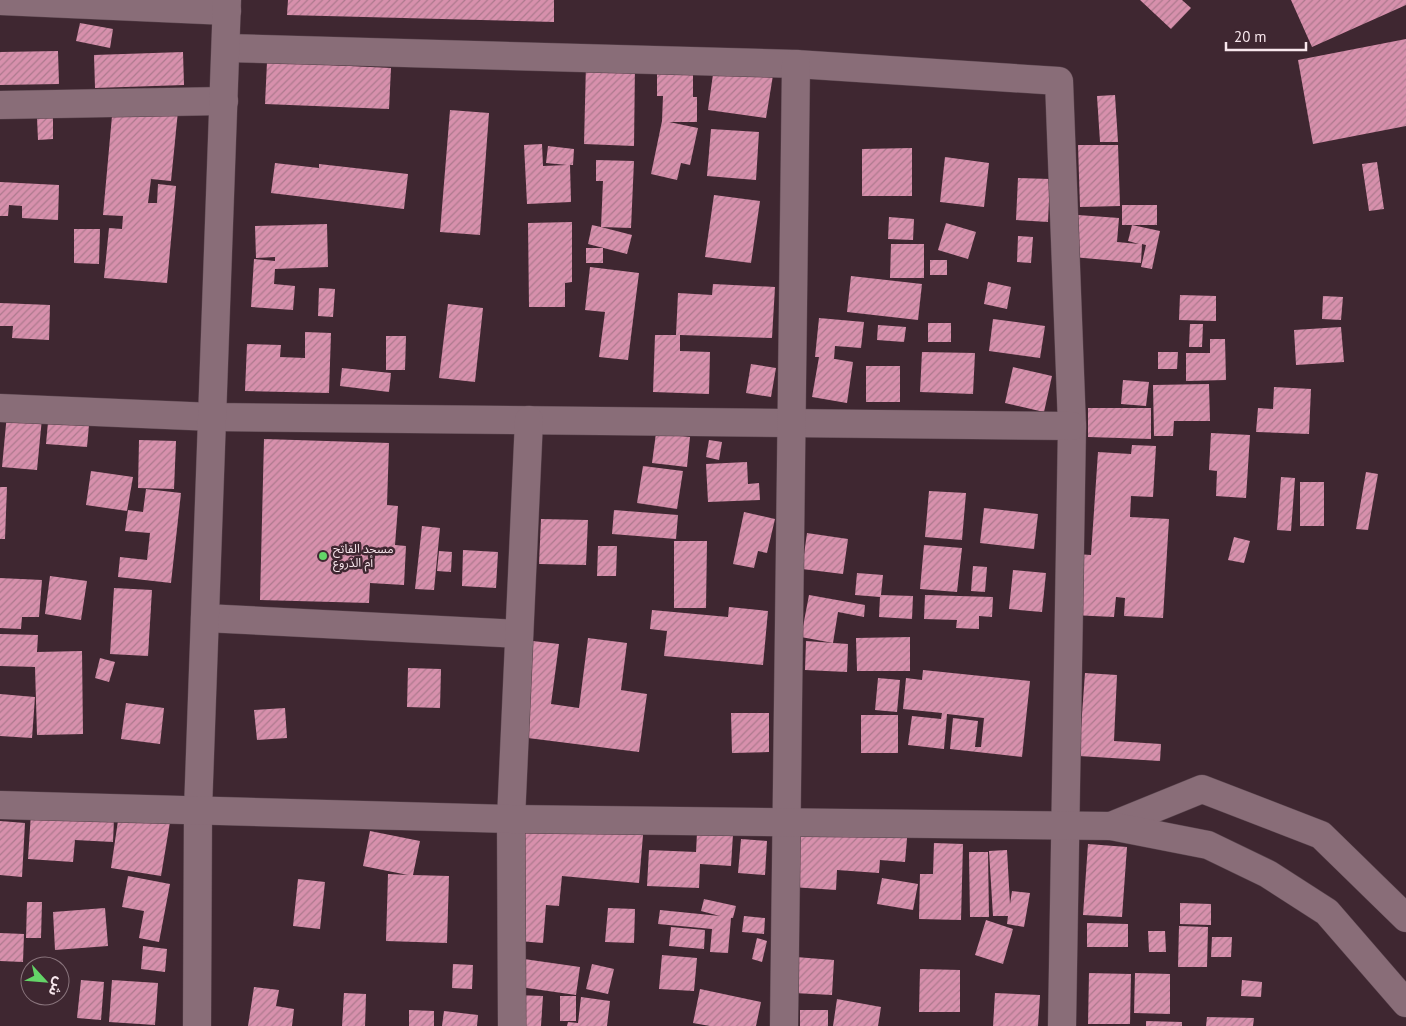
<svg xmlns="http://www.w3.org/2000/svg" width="1406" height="1026" font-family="'PT Sans','Noto Sans Arabic',sans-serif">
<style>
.building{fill:url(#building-hatch)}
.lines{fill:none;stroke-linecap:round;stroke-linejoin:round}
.minor-casing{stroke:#58434c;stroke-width:29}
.secondary-casing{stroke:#58434c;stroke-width:29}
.minor{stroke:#896d78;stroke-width:28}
.secondary{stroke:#896d78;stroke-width:28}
.poi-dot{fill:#64d468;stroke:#3f2731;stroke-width:2}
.labels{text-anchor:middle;stroke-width:5;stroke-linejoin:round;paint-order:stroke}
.poi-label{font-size:12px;fill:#f8e7ed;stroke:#3f2731;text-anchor:start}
</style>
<defs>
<pattern id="building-hatch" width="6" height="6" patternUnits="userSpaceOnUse" patternTransform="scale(1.25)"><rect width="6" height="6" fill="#d790ac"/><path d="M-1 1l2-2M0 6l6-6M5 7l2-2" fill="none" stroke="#ad7a8e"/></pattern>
</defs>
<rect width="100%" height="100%" fill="#3f2731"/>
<g class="building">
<polygon points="288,0 554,0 554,22 287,15"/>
<polygon points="1140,0 1182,0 1191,8 1171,29"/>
<polygon points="1291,0 1406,0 1406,5 1312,47"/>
<polygon points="80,23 113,29 110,48 76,41"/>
<polygon points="1406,39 1406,126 1313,144 1298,60"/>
<polygon points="58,51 59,84 0,85 0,52"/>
<polygon points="183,52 184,85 95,88 94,55"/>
<polygon points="715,60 774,69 766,118 708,110"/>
<polygon points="267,62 391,68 389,109 265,104"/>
<polygon points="586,63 635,64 634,146 584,144"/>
<polygon points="657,67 693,67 693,97 697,97 697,122 669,122 698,128 690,165 681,163 677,180 651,174 662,121 663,96 657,96"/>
<polygon points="1115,95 1118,142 1100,142 1097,96"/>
<polygon points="113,105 178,111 171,181 151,179 148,203 157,203 158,184 176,186 167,283 104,278 109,228 122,229 123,216 103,215"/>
<polygon points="450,110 489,113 480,235 440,232"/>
<polygon points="37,118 53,118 53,139 38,140"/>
<polygon points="711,129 759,132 756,180 707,176"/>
<polygon points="542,144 543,166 567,165 546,163 548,146 574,149 573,165 570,165 571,202 527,204 524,145"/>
<polygon points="1078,145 1118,145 1120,206 1080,207"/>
<polygon points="912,148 912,196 862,196 862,149"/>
<polygon points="945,157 989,163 984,207 940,202"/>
<polygon points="596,160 634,161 631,228 601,227 632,235 627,254 588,244 592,225 601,227 603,181 596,181"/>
<polygon points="1377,162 1384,209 1369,211 1362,164"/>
<polygon points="275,163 319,168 319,164 408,174 404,209 271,193"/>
<polygon points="1018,178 1050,179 1048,222 1016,220"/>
<polygon points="0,182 59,185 58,220 22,218 22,206 9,205 8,216 0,216"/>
<polygon points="714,195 760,201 751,263 705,257"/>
<polygon points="1122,205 1157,205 1157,225 1132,225 1160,231 1152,269 1141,267 1146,245 1142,244 1141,263 1061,256 1064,214 1119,218 1117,242 1139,244 1128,241 1132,225 1122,225"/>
<polygon points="889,217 914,219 913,240 888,239"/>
<polygon points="572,222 572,282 565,283 565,307 529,307 528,223"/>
<polygon points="946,223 976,232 968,259 938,250"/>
<polygon points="327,224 328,267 275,269 274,284 295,286 293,310 251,307 254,259 275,261 275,257 256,258 255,226"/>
<polygon points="74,229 100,229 99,264 74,263"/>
<polygon points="1018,236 1033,237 1031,263 1017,262"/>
<polygon points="891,244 924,244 924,278 890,278"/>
<rect x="586" y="248" width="17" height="15"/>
<rect x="930" y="260" width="17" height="15"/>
<polygon points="590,267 639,273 628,360 599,357 605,312 585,310"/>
<polygon points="851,276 922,284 918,320 847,312"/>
<polygon points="988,282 1011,287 1007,309 984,304"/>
<polygon points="713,284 775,287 772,338 680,335 680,351 710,352 709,394 653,392 655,335 676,335 678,293 712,295"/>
<polygon points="319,288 335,289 333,317 318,316"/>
<polygon points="1180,295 1216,296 1216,321 1179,320"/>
<polygon points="1323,296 1343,297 1341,320 1322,319"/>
<polygon points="0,303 50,305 49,340 12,338 13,326 0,326"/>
<polygon points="448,304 483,308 475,382 439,378"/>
<polygon points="819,318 864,322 861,348 835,346 834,359 829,358 853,362 847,403 812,397 819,357 815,357"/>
<polygon points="993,319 1045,326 1040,358 989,351"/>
<rect x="928" y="323" width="23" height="19"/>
<polygon points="1190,324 1203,324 1202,347 1189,347"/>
<polygon points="878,325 906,327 904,342 877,340"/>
<polygon points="1341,327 1344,362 1296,365 1294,330"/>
<polygon points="305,332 331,333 329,393 245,391 247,344 281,345 280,357 305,358"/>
<polygon points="386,336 406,336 405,370 386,370"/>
<polygon points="1210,339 1225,339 1226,380 1186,381 1186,353 1210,353"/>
<polygon points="922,352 975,353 973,394 920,392"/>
<polygon points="1158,352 1178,352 1177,369 1158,369"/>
<polygon points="751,364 776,368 771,397 746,393"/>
<rect x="866" y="366" width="34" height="36"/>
<polygon points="1013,367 1052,376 1044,412 1005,403"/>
<polygon points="342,368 391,373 389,392 340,386"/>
<polygon points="1123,380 1149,382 1146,406 1121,404"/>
<polygon points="1209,384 1210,421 1174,421 1173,436 1154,436 1153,385"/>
<polygon points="1274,387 1311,389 1309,434 1256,432 1258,408 1273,409"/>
<polygon points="1088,408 1151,408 1151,439 1088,437"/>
<polygon points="7,414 42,418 37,470 2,467"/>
<polygon points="48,422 89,425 87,447 46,444"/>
<polygon points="656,433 690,437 687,467 652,463"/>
<polygon points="1211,433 1250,435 1246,498 1216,496 1217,471 1209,470"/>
<polygon points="264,439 389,443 387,505 398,506 395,545 406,546 404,585 370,583 369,603 260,600"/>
<polygon points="139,440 176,441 174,489 138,488"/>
<polygon points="709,440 722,442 719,460 706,457"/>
<polygon points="1132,445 1156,446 1153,497 1131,496 1130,517 1169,519 1163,618 1124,616 1125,598 1116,597 1114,617 1072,615 1076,554 1091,555 1098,452 1131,454"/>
<polygon points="747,462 748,484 759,483 760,500 708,502 706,464"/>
<polygon points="643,466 683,471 677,509 637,503"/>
<polygon points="91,471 133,477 127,511 86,505"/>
<polygon points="1366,472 1378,474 1368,530 1356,529"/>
<polygon points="1281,477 1295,478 1291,531 1277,530"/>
<rect x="1300" y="482" width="24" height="44"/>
<polygon points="0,487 7,487 5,539 0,539"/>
<polygon points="146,489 181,493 171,583 118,577 120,557 147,560 150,533 125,531 128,510 143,512"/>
<polygon points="929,491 966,493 962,540 925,537"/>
<polygon points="984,508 1038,514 1034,549 980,543"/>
<polygon points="614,510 678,515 676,539 612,534"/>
<polygon points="744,512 775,519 767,553 758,551 754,568 733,564"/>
<polygon points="541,519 588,520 586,565 539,564"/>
<polygon points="422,526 440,528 434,590 415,589"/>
<polygon points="807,533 848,539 843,574 802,569"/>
<polygon points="1234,537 1250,541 1244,563 1228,560"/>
<polygon points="674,541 707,541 706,608 674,608"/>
<polygon points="924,545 962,548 957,592 920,589"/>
<polygon points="598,546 617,546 616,576 597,576"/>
<polygon points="463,550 498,552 496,588 462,586"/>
<polygon points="439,551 452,552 451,572 437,571"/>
<polygon points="973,566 987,567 985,592 971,591"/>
<polygon points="1013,570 1046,573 1042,612 1009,609"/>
<polygon points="857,573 883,575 881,595 913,596 912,619 879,617 880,597 855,595"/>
<polygon points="50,576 87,581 81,620 45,614"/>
<polygon points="0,578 42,580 39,617 22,617 21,629 0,628"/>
<polygon points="114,588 152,590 148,656 110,654"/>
<polygon points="809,595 865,605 864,617 838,612 833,643 801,637"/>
<polygon points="925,595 993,597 992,617 979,616 979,629 956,628 957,620 924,619"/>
<polygon points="729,607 768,611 763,665 664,656 667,631 650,629 652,610 728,617"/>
<polygon points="0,634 38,635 37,652 82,651 83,734 37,735 35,667 0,666"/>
<polygon points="910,637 910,671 857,671 856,638"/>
<polygon points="588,638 627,643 621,690 647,694 639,752 512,736 524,640 559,644 551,704 579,708"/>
<polygon points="806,641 848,644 847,672 805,670"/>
<polygon points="100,658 115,662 109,682 95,678"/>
<polygon points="408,668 441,669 440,708 407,707"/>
<polygon points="923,670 1030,681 1022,757 950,749 953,718 978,721 975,747 981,747 984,718 947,714 944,749 908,745 912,716 941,719 942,713 903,709 906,678 922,680"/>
<polygon points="1085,673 1117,675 1114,741 1161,744 1160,761 1079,756"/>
<polygon points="878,678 900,680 897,712 875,710"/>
<polygon points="0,694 35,697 32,738 0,736"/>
<polygon points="126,703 164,708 160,744 121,739"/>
<polygon points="285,708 287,738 257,740 254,710"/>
<polygon points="731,713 769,713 769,752 732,753"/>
<rect x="861" y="715" width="37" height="38"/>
<polygon points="31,813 114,819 113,842 75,840 73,862 28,859"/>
<polygon points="119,814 170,822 161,876 111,868"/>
<polygon points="0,821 25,823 22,877 0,875"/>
<polygon points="523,822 643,835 639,883 562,876 559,906 546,905 543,943 519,941"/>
<polygon points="908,827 905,862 880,860 879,873 837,870 836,890 792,887 796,832"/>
<polygon points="370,831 420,841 413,875 449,876 447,943 386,941 388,874 408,875 363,866"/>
<polygon points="697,833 733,834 731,866 700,864 699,888 647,886 649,850 696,852"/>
<polygon points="741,839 767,841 765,875 738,873"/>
<polygon points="934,843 963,844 961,920 919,919 920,874 933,874"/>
<polygon points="1088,844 1127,847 1122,917 1083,915"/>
<polygon points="1007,850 1010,904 1012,891 1030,893 1024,927 1007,924 1008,916 993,916 989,851"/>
<polygon points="969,852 988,852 989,917 970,917"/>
<polygon points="128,876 170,884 159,942 139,938 144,911 122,907"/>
<polygon points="882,878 918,884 913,910 877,904"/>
<polygon points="298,879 325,882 320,929 293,926"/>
<polygon points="704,899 736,906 733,918 731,918 728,953 710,952 712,929 658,924 660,910 720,916 701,911"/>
<polygon points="27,902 42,902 41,938 26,938"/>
<polygon points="1180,903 1211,904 1211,925 1180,924"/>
<polygon points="105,908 108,946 55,950 53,912"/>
<polygon points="608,908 635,909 634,943 605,942"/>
<polygon points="744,916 765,918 764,934 742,932"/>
<polygon points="986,920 1013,929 1003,964 975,955"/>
<polygon points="1087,923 1128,924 1128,947 1087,947"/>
<polygon points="1179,926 1208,927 1207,967 1178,967"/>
<polygon points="671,927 705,930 704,949 669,946"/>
<polygon points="1148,931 1165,931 1166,952 1149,952"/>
<polygon points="0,933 24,934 23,962 0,961"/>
<polygon points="1212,937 1232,937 1231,957 1211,957"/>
<polygon points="757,938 767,941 762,962 752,959"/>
<polygon points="143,946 167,949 165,972 141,969"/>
<polygon points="662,955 697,958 694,991 659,989"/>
<polygon points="796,957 834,960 832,995 794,993"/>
<polygon points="524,959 580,967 576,995 520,987"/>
<polygon points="453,964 473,965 472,989 452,988"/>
<polygon points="592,964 614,969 608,994 586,989"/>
<polygon points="920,969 960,970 960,1012 919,1012"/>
<polygon points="1089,973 1131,974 1130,1024 1088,1024"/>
<polygon points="1135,973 1170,974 1170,1014 1134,1013"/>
<polygon points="81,980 104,982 101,1020 77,1018"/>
<polygon points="112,980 158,983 155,1025 109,1022"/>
<polygon points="1242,980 1262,982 1261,997 1241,996"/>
<polygon points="254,987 279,990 276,1006 294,1009 292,1026 248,1026"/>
<polygon points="700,989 761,1002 756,1026 710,1026 693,1023"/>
<polygon points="344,993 366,994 365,1026 342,1026"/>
<polygon points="995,993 1040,995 1038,1026 993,1026"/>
<polygon points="516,995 543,996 541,1026 514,1026"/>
<rect x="560" y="996" width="16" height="25"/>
<polygon points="581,997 610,1001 607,1026 567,1026 568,1022 578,1023"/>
<polygon points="837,999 881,1007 878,1026 833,1026"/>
<polygon points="409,1010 434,1011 434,1026 409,1026"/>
<rect x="800" y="1010" width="28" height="16"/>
<polygon points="444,1011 478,1015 477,1026 442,1026"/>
<polygon points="1207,1017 1254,1018 1253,1026 1206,1026"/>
<polygon points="1146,1021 1182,1022 1182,1026 1146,1026"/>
</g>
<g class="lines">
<g class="minor-casing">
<g id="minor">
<polyline points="0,1 227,11"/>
<polyline points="226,48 796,64 1059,81 1072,426 1062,1026"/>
<polyline points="0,105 224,101"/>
<polyline points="0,408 213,417 1072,426"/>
<polyline points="205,618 519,634"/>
<polyline points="1111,826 1202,789 1321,835 1406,918"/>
<polyline points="197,1026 198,810 227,0"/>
<polyline points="512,1026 511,819 529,420"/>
<polyline points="784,1026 796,64"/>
</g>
</g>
<g class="secondary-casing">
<polyline id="secondary" points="0,805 511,819 1111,826 1208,845 1268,874 1327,912 1406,1003"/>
</g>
<use href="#minor" class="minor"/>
<use href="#secondary" class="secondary"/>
</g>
<circle class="poi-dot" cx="323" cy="556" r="5"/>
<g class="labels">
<g class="poi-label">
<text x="333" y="553">مسجد الفاتح<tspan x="333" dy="14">أم الذروع</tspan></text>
</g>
</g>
<g transform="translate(45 981) rotate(116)"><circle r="24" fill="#3f2731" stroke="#89747c"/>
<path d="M0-4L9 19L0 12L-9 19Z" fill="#64d468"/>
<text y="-8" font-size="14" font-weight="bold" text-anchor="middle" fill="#f8e7ed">ش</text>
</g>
<path d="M1226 42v8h80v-8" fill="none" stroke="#f8e7ed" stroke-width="2.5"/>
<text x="1234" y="42" font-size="15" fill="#f8e7ed" stroke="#3f2731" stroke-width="4" paint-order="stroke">20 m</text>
</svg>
